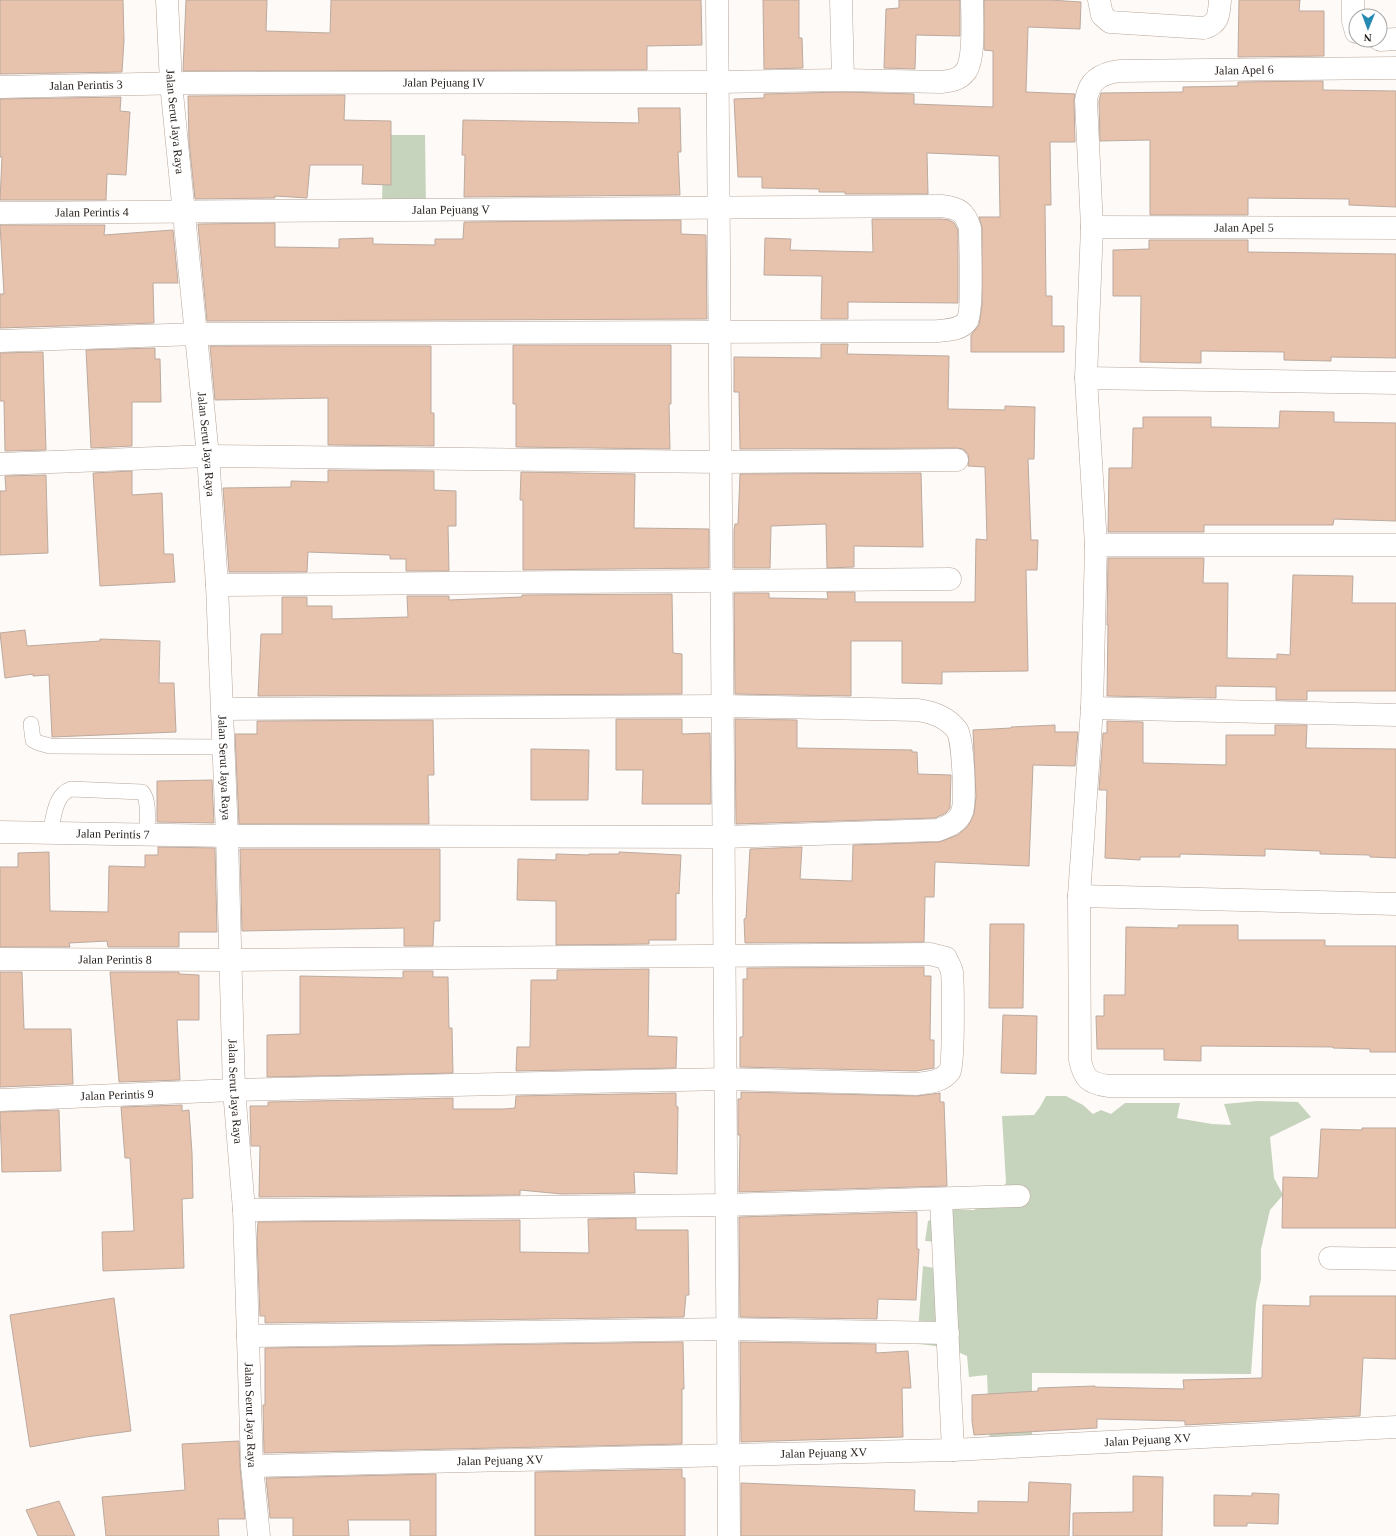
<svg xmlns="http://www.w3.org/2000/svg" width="1396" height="1536" font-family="Georgia,serif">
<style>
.green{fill:#c7d4bd}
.building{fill:#e7c2ac;stroke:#bcaa9f}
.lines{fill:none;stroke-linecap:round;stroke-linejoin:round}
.service-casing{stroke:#b7a69a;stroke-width:16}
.minor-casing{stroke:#b7a69a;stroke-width:23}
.tertiary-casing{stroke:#b7a69a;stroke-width:23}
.service{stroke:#fff;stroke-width:15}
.minor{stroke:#fff;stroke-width:22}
.tertiary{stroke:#fff;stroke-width:22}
.labels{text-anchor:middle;stroke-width:4;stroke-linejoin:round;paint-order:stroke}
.street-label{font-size:12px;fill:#241d19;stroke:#fff}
</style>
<rect width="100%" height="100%" fill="#fefaf7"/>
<g class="green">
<polygon points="383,135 425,135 426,209 382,209"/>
<path d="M1046 1096H1066L1083 1105 1093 1114 1101 1110 1111 1114 1125 1103H1180L1177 1118 1212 1124 1231 1125 1224 1104 1257 1101 1298 1102 1311 1117 1270 1137 1274 1178 1283 1195 1270 1210 1261 1249V1279L1256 1303 1251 1374 1032 1373V1445H990L987 1375 969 1377 967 1356C950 1348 935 1345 917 1344L923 1266 945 1270 941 1242 925 1241 928 1221 955 1209 974 1210 992 1198 1006 1183 1002 1116 1034 1115 1040 1107Z"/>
</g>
<g class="building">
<polygon points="0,0 123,0 124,40 122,72 0,74"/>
<polygon points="186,0 267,0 266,31 330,33 331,0 701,0 702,45 647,46 647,70 183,71"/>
<polygon points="763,0 799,0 799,38 802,38 803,68 764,69"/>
<polygon points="899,0 960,0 960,36 916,35 915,69 884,68 886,9 899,8"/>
<polygon points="984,0 1050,0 1081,2 1080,29 1028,27 1026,92 1075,94 1074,101 1075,142 1050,142 1051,205 1045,205 1046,296 1052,296 1052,326 1064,326 1064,352 971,352 971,335 979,325 982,305 982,228 979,217 1000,217 999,156 927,153 928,194 845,194 845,192 819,192 819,189 762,188 762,177 738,177 734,99 764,98 764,94 843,92 914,94 914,104 993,107 993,51 984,50"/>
<polygon points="1239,0 1300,0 1299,11 1324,11 1324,56 1238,57"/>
<polygon points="1323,81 1323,90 1396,91 1396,207 1349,205 1349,199 1248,198 1248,215 1150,215 1150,140 1100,141 1099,101 1101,93 1183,92 1183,87 1238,86 1238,82"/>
<polygon points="345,95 344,120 391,121 391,185 362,184 363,165 310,165 307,198 275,196 275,198 195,199 189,141 188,96"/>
<polygon points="121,97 120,111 130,112 126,175 107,174 106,200 0,200 2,157 0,157 0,99"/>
<polygon points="638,108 680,108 681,152 678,152 680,195 464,197 465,155 462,155 463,120 639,123"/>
<polygon points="872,219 941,219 949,220 954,223 958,230 958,303 848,302 848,319 821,319 822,276 764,275 765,238 791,239 790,250 873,252"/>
<polygon points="681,220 681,234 706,235 707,319 207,321 198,224 275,223 275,247 339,248 339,239 373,238 373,244 435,245 435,239 463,239 464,222"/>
<polygon points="0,225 105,225 104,235 173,230 178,283 153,283 154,323 0,328 0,294 4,294"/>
<polygon points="1149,240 1248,240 1248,252 1396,254 1396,358 1331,357 1331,361 1284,360 1284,352 1201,351 1201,363 1140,362 1141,296 1113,296 1113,250 1149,249"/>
<polygon points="821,344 848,344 847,354 949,356 948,409 1005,410 1005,406 1035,407 1034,459 1028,459 1031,540 1038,540 1037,570 1026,570 1028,671 942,672 942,684 902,683 902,641 851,641 851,696 735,694 734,593 769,593 769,598 828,599 827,592 855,592 855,602 975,602 976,539 987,540 985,467 968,466 969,460 968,454 963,449 957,448 740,449 739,392 734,392 734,357 821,358"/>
<polygon points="513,345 671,345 671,404 669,404 670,449 516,447 516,404 513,404"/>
<polygon points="210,346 431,346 431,413 434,413 434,446 328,445 328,398 215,400"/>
<polygon points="155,348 155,359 160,359 161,402 132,402 132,446 91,448 86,350"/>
<polygon points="43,352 46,450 5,451 4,401 0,401 0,353"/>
<polygon points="1280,411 1334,412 1334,422 1396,423 1396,521 1334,519 1333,525 1204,525 1204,532 1108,532 1109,468 1132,468 1133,428 1143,428 1143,417 1211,417 1211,427 1279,428"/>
<polygon points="328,470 434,471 434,490 456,491 456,526 448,526 449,571 406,571 406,559 390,559 390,555 308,552 307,572 229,572 223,488 291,487 291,481 328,482"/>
<polygon points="132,471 132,495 162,493 164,554 173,554 175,582 100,586 93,473"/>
<polygon points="521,472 635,474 634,528 709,529 709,568 523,570 523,500 520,500"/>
<polygon points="921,473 923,547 854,546 854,567 827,568 826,524 771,526 770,568 734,568 734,530 735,524 738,524 740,474"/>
<polygon points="46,475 48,553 0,555 0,491 6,491 5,476"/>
<polygon points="1108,558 1204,558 1203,583 1228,583 1227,658 1277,659 1277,654 1290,655 1293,575 1353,576 1352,603 1396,603 1396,691 1307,691 1307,700 1276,700 1276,687 1216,686 1216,698 1107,696 1108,625 1107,625"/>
<polygon points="672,594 673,653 682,654 682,694 258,696 261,634 282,634 282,597 307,597 307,606 332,606 332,619 408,617 407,596 449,596 449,600 522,597 522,595"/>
<polygon points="25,630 27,646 100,641 100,639 160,641 159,683 174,683 176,732 52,737 49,675 33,676 33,674 5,678 0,633"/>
<polygon points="616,719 682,719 682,734 710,733 711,804 642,804 643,770 616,770"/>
<polygon points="735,719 797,720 797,748 912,750 912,752 917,752 918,774 951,775 950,808 946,813 935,818 736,824"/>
<polygon points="433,720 434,775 428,775 429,824 239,824 235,734 257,734 257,721"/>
<polygon points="1107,721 1143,722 1143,763 1226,765 1226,735 1275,735 1275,725 1307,725 1306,748 1396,749 1396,858 1370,857 1370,855 1320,854 1320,851 1265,849 1265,856 1180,854 1180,857 1140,857 1140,860 1105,858 1107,790 1099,790 1103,733 1107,733"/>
<polygon points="1055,725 1055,732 1078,732 1075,766 1033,765 1029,866 935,862 934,897 925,897 924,942 745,943 744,919 746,918 750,849 802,847 800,879 852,881 853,845 939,842 958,835 968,826 974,814 976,797 973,730 1011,728 1011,727"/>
<polygon points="531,749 589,750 588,800 531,800"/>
<polygon points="212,780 214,823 157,822 157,781"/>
<polygon points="158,847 215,848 217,932 179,932 179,947 108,947 107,941 69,943 70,947 0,947 0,867 18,867 18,853 49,852 50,911 108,912 109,866 145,867 145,855 158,855"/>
<polygon points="240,849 440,849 440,921 434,921 433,946 404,946 404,928 242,931"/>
<polygon points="619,852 681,855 679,894 676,893 676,940 649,940 649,944 556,945 556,901 517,900 518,859 556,860 556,854 589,855 589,854 619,854"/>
<polygon points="990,924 1024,924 1023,1008 989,1008"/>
<polygon points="1178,925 1238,925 1238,940 1325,940 1325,946 1396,946 1396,1052 1370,1052 1370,1049 1333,1048 1333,1047 1201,1046 1201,1061 1164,1060 1164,1049 1097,1049 1096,1016 1104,1016 1104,995 1125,995 1126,927 1178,928"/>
<polygon points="924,967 924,976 931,976 930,1040 934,1040 934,1068 916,1071 740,1067 740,1037 743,1037 743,979 747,979 747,968"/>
<polygon points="649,969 648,1036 677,1037 676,1068 516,1071 517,1047 530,1047 531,980 557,980 557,970"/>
<polygon points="403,971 433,971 433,977 448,977 449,1028 452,1028 453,1073 267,1077 267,1035 300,1034 300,976 403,978"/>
<polygon points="0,972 22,972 24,1029 71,1029 73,1084 0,1087"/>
<polygon points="110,972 179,972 179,974 199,975 199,1020 177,1020 180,1080 119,1082"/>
<polygon points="1003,1015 1037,1016 1036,1074 1001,1073"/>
<polygon points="741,1092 917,1096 940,1093 940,1102 944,1102 947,1186 739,1192 740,1135 738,1135 738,1099 741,1099"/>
<polygon points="676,1093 676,1106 678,1107 677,1174 634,1172 635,1193 562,1194 520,1190 520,1195 259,1197 260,1146 251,1146 250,1106 268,1106 268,1102 453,1098 453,1109 504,1109 515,1108 516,1096"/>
<polygon points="182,1105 182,1111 189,1110 192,1153 193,1198 182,1199 184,1268 103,1271 102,1232 134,1231 130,1158 125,1158 121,1107"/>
<polygon points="59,1110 61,1171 2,1172 0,1112"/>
<polygon points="1362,1128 1396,1128 1396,1228 1282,1228 1283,1177 1318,1178 1321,1129 1362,1130"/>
<polygon points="917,1212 917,1249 919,1249 916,1300 878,1299 877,1319 740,1317 739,1217"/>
<polygon points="636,1218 636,1230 688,1230 689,1295 686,1295 684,1317 265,1323 265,1316 260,1316 257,1238 258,1222 520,1220 520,1252 589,1253 588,1219"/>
<polygon points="1310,1296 1396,1296 1396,1359 1363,1358 1360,1416 1185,1425 1185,1421 1097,1419 1097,1428 974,1435 972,1421 972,1395 1038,1391 1038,1388 1095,1386 1095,1387 1184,1389 1183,1380 1262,1378 1263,1305 1310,1306"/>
<polygon points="114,1298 131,1431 86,1437 30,1447 10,1315"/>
<polygon points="683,1342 684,1389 682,1389 682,1444 264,1453 263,1405 265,1405 265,1348"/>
<polygon points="740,1342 876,1344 876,1353 908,1351 911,1388 902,1388 903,1437 741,1442"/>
<polygon points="239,1441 240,1467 245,1519 218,1519 219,1536 106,1536 102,1497 185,1490 182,1444"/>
<polygon points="682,1469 682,1478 685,1478 685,1536 535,1536 535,1472"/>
<polygon points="436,1474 436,1536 410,1536 410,1520 348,1520 349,1536 293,1536 293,1518 270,1518 266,1478"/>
<polygon points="1133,1476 1163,1477 1162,1536 1073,1536 1073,1513 1133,1512"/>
<polygon points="1029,1482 1071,1484 1069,1536 741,1536 741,1483 915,1490 914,1511 978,1513 978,1501 1028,1502"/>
<polygon points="1252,1493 1279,1494 1278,1524 1247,1523 1247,1526 1214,1526 1214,1495 1252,1496"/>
<polygon points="59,1501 75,1536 38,1536 26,1510"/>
</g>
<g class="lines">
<g class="service-casing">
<g id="service">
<polyline points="31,724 33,740 39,743 50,746 223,747"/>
<path d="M50 833C54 818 54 795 71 789L142 792C150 800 147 824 147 835"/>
</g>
</g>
<g class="minor-casing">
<g id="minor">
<polyline points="717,0 729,1536"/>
<polyline points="841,0 843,80"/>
<path d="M1099 0 1102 15 1110 22 1204 28C1219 24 1219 14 1220 0"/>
<polyline points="1353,0 1353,21 1356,32"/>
<polyline points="1380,40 1396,39"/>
<path d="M1396 68 1120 71C1101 73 1089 80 1086 100L1092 227 1086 378 1096 545 1092 708 1079 896 1080 1060C1084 1079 1089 1083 1108 1086H1396"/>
<path id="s1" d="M0 87 187 83 717 82 843 80 941 82C950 81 960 80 966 71 975 58 972 17 972 0"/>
<path id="s2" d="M0 213 942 206C959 208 965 212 970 228 970 243 973 312 967 321 961 330 947 330 938 331L196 334 0 341"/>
<path id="s3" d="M1092 227 1396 228"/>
<polyline points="1086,378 1396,383"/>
<polyline points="0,464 208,456 720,462 957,460"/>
<polyline points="1096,545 1396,545"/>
<polyline points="217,585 950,579"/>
<polyline points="1092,708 1396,715"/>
<path id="s4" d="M0 832 227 836 723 837 938 830C948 826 958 823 962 812 966 801 963 740 957 730 947 717 933 712 917 710L722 706 223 709"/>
<polyline points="1079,896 1396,904"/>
<path id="s5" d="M0 959 230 960 930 954 946 958C948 963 951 967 952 972 953 983 954 1065 950 1071 942 1082 929 1082 917 1084L725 1079 234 1090 0 1100"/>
<polyline points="941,1199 953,1450"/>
<polyline points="244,1210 726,1205 1019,1196"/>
<polyline points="1330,1258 1396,1259"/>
<polyline points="248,1336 727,1329 948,1333"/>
<path id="s6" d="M252 1466 953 1450 1396 1427"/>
</g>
</g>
<g class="tertiary-casing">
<g id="tertiary">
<path id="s7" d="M167 0 171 83 208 456 217 585 227 836 234 1090 244 1210 252 1466 259 1536"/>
</g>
</g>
<use href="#service" class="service"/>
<use href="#minor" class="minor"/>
<use href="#tertiary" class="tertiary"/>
</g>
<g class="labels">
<g class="street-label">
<text transform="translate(1244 70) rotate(-1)" y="4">Jalan Apel 6</text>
<text dy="4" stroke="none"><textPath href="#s1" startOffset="444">Jalan Pejuang IV</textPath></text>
<text dy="4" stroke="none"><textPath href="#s1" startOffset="86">Jalan Perintis 3</textPath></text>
<text dy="4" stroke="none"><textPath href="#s7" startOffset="122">Jalan Serut Jaya Raya</textPath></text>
<text dy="4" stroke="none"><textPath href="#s2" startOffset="451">Jalan Pejuang V</textPath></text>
<text dy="4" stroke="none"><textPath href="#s2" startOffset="92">Jalan Perintis 4</textPath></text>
<text dy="4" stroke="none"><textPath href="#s3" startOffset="152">Jalan Apel 5</textPath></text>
<text dy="4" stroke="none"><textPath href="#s7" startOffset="446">Jalan Serut Jaya Raya</textPath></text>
<text dy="4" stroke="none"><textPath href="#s7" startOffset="770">Jalan Serut Jaya Raya</textPath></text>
<text dy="4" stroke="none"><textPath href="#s4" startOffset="113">Jalan Perintis 7</textPath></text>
<text dy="4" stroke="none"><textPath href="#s5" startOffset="115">Jalan Perintis 8</textPath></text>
<text dy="4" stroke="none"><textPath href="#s7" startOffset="1094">Jalan Serut Jaya Raya</textPath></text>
<text transform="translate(117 1095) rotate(-2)" y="4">Jalan Perintis 9</text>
<text dy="4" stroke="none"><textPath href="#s7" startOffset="1418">Jalan Serut Jaya Raya</textPath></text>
<text dy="4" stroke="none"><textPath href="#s6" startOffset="896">Jalan Pejuang XV</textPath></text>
<text dy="4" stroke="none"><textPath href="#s6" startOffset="572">Jalan Pejuang XV</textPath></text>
<text dy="4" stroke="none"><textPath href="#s6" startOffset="248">Jalan Pejuang XV</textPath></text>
</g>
</g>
<g transform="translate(1368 28) rotate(181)"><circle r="19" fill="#ffffff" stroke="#a7a5a3"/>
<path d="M0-3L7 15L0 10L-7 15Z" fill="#248ab3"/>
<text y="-6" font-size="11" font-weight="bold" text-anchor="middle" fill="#241d19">N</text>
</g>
</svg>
